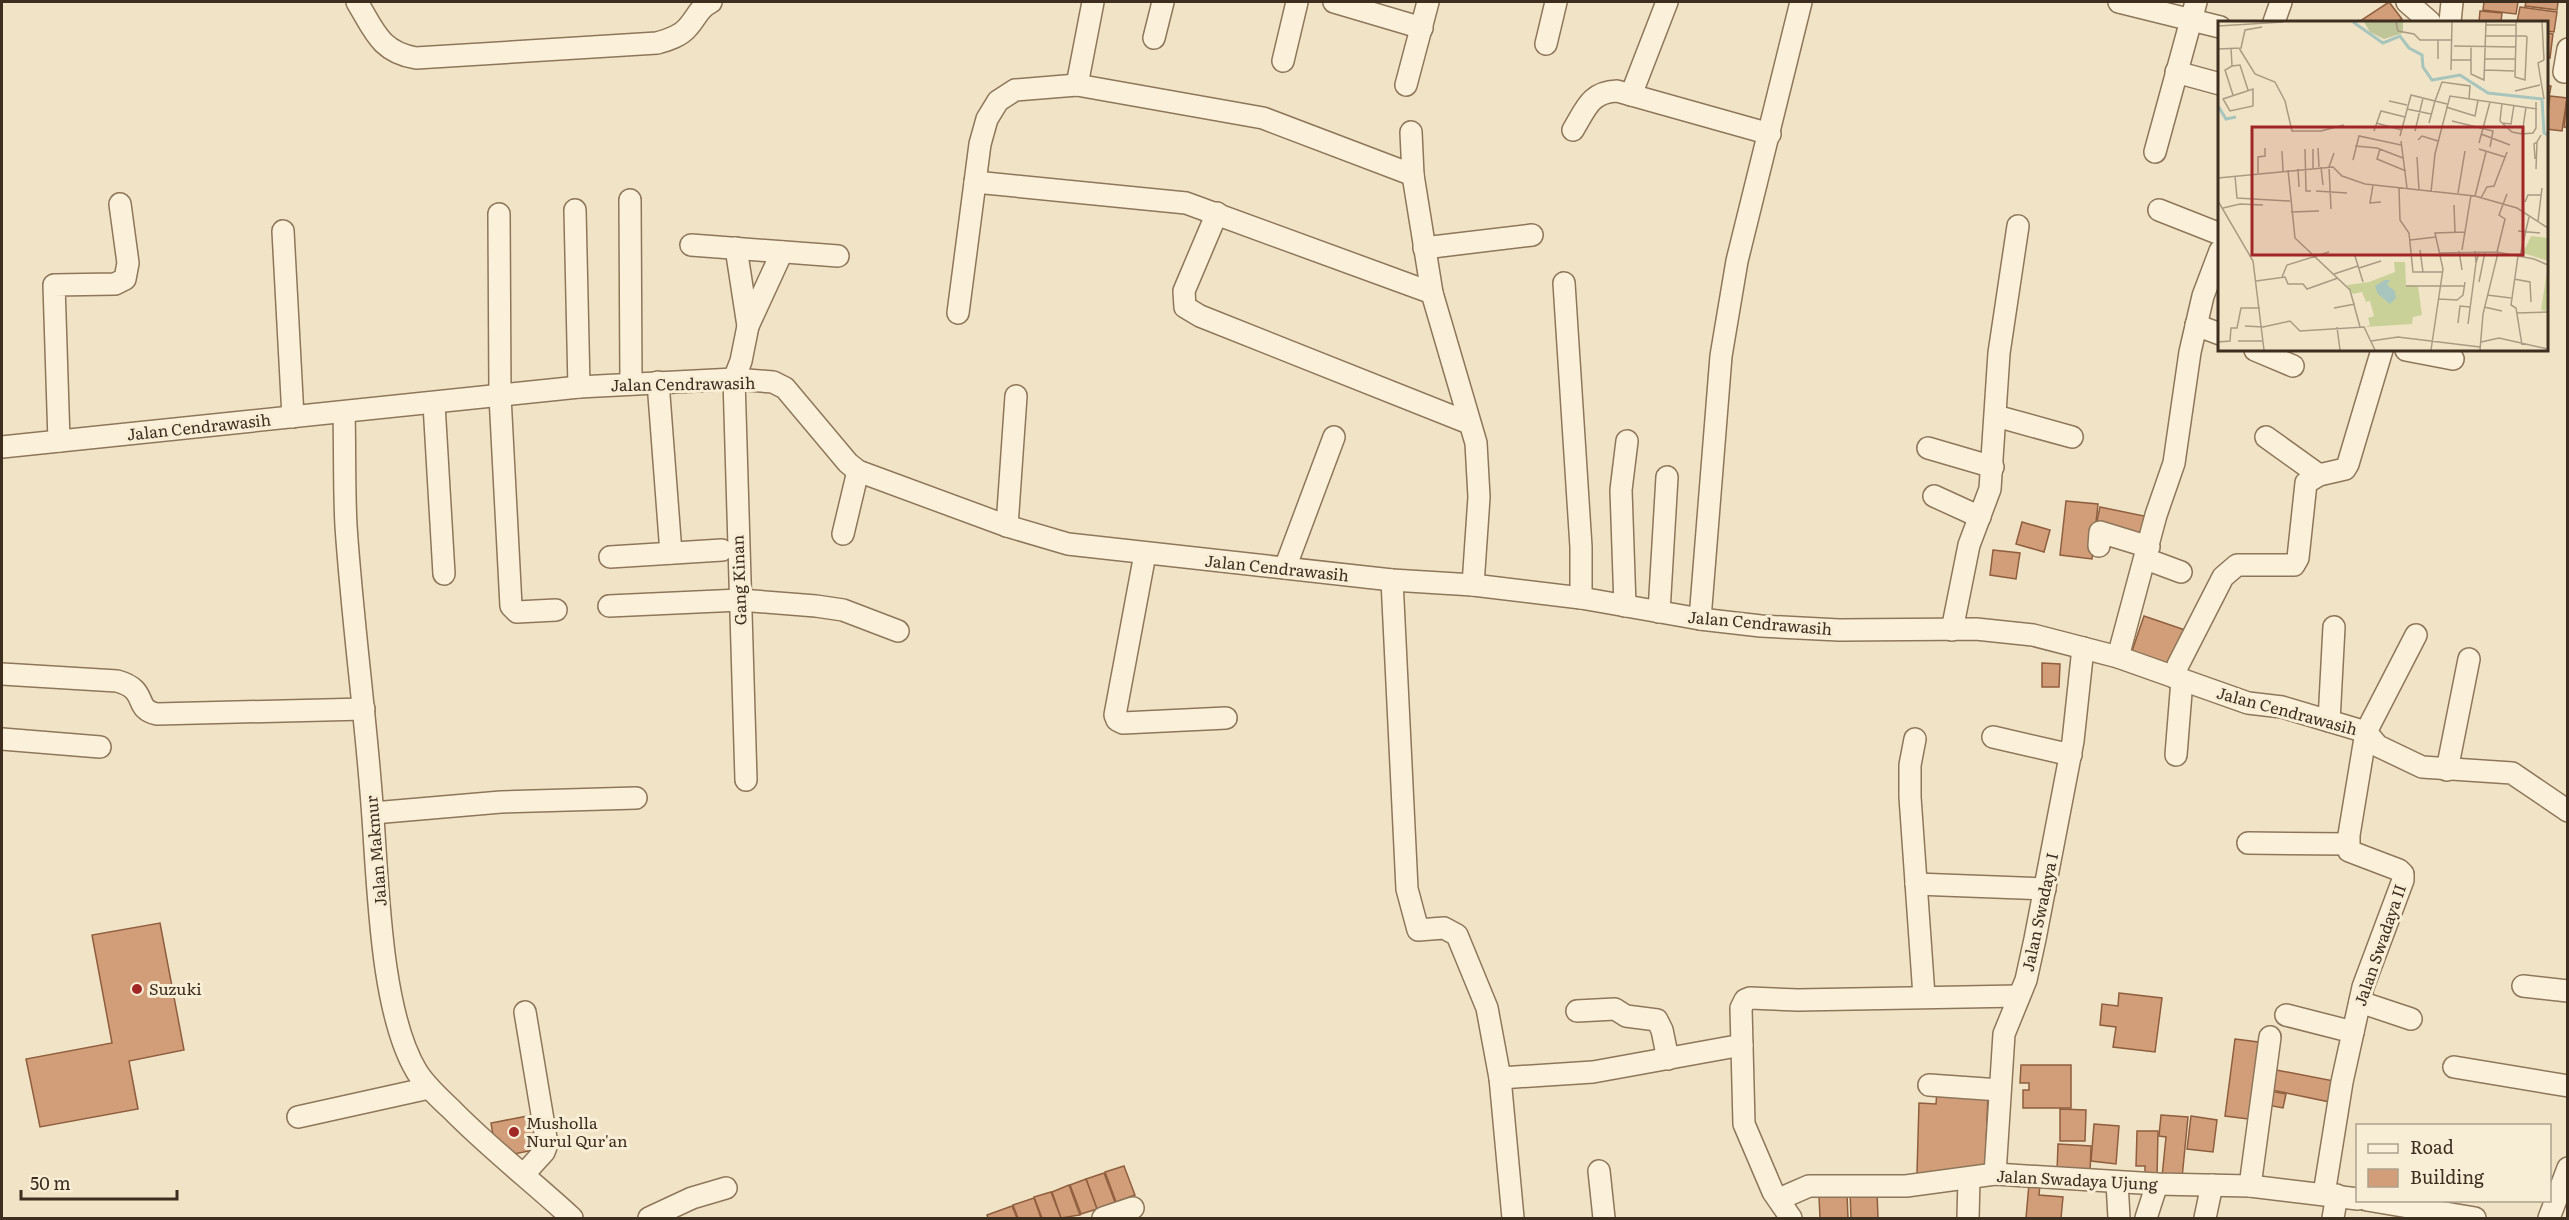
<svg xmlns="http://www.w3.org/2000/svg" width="2569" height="1220" font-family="Literata,serif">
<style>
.building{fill:#d29e79;stroke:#8f5e3e;stroke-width:1.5}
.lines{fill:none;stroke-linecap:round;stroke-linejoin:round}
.street-casing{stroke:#8e765a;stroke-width:24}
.street{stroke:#fbf1da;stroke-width:21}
.poi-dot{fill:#a12626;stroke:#f8eed6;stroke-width:2}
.labels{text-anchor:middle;stroke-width:6;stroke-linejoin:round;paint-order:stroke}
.street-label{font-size:16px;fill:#3d2e1f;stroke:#f8eed6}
.poi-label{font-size:16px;fill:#3d2e1f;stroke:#f8eed6;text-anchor:start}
.inset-river{fill:none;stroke:#a7c5bc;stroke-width:3}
.inset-road{fill:none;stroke:#a99b83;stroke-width:1.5}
.view{fill:#a12626;fill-opacity:0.15;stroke:#a12626;stroke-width:3}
.inset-edge{fill:none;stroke:#3d2e1f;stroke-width:3}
</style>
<rect width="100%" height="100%" fill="#f1e4c6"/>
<g class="building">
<polygon points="2389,2 2402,19 2396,22 2361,22 2360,21"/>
<polygon points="2484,2 2518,2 2516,14 2483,10"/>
<polygon points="2526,2 2558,2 2557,10 2525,6"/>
<polygon points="2520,7 2557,12 2554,32 2546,31 2546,22 2517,22"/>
<polygon points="2480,11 2502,13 2501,22 2479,22"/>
<polygon points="2546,33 2553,34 2550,58 2546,57"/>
<polygon points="2546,85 2551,86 2546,114"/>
<polygon points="2550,96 2567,98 2562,131 2546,129"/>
<polygon points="2567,98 2568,98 2568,128 2564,127"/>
<polygon points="2066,501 2098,504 2092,559 2060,555"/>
<polygon points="2100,507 2149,517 2144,540 2095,530"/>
<polygon points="2022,522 2050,530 2044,552 2016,544"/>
<polygon points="1993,550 2020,553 2016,579 1990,575"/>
<polygon points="2144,616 2185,630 2171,670 2130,657"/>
<polygon points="2042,663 2060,664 2059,687 2042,687"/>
<polygon points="160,923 184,1050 129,1061 138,1109 40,1127 26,1059 112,1043 92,935"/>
<polygon points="2119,993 2162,998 2155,1052 2113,1047 2116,1027 2100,1025 2102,1004 2118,1006"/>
<polygon points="2235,1039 2266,1043 2256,1120 2225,1116"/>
<polygon points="2021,1065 2071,1065 2071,1108 2023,1108 2023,1090 2029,1090 2029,1083 2020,1083"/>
<polygon points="2271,1069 2334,1081 2330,1102 2267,1089"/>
<polygon points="1937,1091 1988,1093 1985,1175 1917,1173 1919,1103 1936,1104"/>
<polygon points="2270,1091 2286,1094 2283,1108 2267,1105"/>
<polygon points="2060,1109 2086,1110 2085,1141 2060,1141"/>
<polygon points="533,1115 539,1149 509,1155 494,1141 491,1123"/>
<polygon points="2161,1115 2188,1117 2182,1178 2162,1177 2166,1137 2159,1136"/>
<polygon points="2191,1116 2217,1120 2213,1152 2187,1149"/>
<polygon points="2094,1124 2119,1126 2116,1164 2091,1161"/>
<polygon points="2137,1131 2158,1131 2157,1177 2145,1177 2145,1166 2136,1166"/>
<polygon points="2058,1144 2091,1146 2090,1173 2057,1172"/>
<polygon points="1124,1166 1135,1195 1116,1202 1105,1172"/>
<polygon points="1104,1173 1115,1202 1097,1209 1086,1179"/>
<polygon points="1086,1179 1097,1209 1081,1214 1070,1185"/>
<polygon points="2029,1184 2040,1185 2039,1195 2063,1197 2061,1218 2026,1218"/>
<polygon points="1069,1185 1080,1215 1061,1218 1052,1192"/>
<polygon points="1877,1191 1878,1218 1851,1218 1850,1192"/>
<polygon points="1051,1192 1061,1218 1042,1218 1034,1197"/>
<polygon points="1847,1194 1848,1218 1820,1218 1819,1196"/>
<polygon points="1034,1198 1041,1218 1018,1218 1013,1205"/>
<polygon points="1012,1206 1017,1218 988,1218 987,1215"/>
</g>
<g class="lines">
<g class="street-casing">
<g id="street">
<path d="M357 2C374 30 380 52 416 58L657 43C668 40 681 36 688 27 697 17 698 9 711 2"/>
<polyline points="1334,2 1422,28"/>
<polyline points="2119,2 2220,27"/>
<polyline points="2407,2 2430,22"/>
<polyline points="2274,22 2281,2"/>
<polyline points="2450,22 2452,2"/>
<polyline points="1154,38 1163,2"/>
<polyline points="1546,44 1556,2"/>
<polyline points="1283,61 1297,2"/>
<polyline points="2176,72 2220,84"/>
<polyline points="2564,72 2568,49"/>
<polyline points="1077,85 1093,2"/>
<polyline points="1406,85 1428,2"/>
<polyline points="1631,95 1667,2"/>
<path d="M1573 130C1586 109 1590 92 1617 91L1770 134"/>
<polyline points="1411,132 1413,175 1432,293 1476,443 1479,497 1473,585"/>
<polyline points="2155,152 2196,2"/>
<polyline points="975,182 1186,203 1432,293"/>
<polyline points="630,200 631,384"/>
<polyline points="575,210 579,387"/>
<polyline points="2159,210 2220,234"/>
<polyline points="1217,213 1184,291 1185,307 1200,316 1469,423"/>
<polyline points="499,214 500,396 511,606 517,612 556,610"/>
<polyline points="283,231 293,417"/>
<polyline points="691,245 838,256"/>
<polyline points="736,248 748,326"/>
<polyline points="1424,248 1532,235"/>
<polyline points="1564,283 1581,547 1581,598"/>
<polyline points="958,313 980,144 987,119 998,101 1015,90 1077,85 1263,118 1413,175"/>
<polyline points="2196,325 2220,334"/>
<polyline points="2255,350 2293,366"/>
<polyline points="2406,350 2453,359"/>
<polyline points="658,382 671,553"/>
<polyline points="434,404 444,574"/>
<path d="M344 412C345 450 344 488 346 526 352 615 364 703 371 792 378 869 378 1008 417 1072 426 1086 439 1098 451 1109 489 1148 532 1181 572 1218"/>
<polyline points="1996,416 2072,437"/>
<polyline points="2266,437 2319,475"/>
<polyline points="59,441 54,285 115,284 125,279 128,263 120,204"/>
<polyline points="2,447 579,387 734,379 773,382 785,388 848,463 858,471 1007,526 1068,544 1392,580 1473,585 1581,598 1700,619 1761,626 1839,630 1976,629 2033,635 2118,657 2248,703 2282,707 2366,732 2378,746 2422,767 2512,773 2568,811"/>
<polyline points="1928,448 1993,467"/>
<polyline points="1934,496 1980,517"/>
<polyline points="1007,526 1016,396"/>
<polyline points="843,534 858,471"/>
<polyline points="2099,546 2100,532 2149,547"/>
<polyline points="1145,554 1115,715 1117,720 1123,723 1226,718"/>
<polyline points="610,557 722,550"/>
<polyline points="2146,559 2181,572"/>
<polyline points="1285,568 1334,437"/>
<polyline points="1392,580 1407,889 1418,930 1444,928 1457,935 1487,1008 1500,1078 1513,1218"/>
<polyline points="609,606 740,600 816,606 843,610 898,631"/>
<polyline points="1625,606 1621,490 1627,441"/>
<polyline points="1659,612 1667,477"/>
<polyline points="1700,619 1721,356 1737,261 1801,2"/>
<polyline points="1952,630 1969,545 1990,489 1999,353 2018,226"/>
<polyline points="2118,657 2156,515 2174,463 2190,352 2203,296 2220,251"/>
<path d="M2 674 117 681C150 690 132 709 157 714L364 709"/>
<polyline points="2174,677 2178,665 2223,577 2237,565 2294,565 2298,558 2306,483 2319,475 2345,469 2348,464 2382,350"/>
<polyline points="2329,721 2334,627"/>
<polyline points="1993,737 2071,755"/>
<polyline points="2,739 100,747"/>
<polyline points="1915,739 1910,765 1910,797 1924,996"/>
<polyline points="2176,755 2182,680"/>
<polyline points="2447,770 2469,659"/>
<polyline points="746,780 734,379 741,361 748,326 782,252"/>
<polyline points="373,813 501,802 636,798"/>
<polyline points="2248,843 2348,844"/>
<polyline points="1916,884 2045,889"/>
<polyline points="2523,986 2568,991"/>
<polyline points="2360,1002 2411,1019"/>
<polyline points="1577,1011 1615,1009 1626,1016 1657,1020 1662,1030 1668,1059"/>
<polyline points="2286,1015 2353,1032"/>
<polyline points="2454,1067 2568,1086"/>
<polyline points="1500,1078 1593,1072 1742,1045"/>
<polyline points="1929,1085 2000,1090"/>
<polyline points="298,1117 429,1088"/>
<polyline points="1599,1171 1604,1218"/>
<polyline points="524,1174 544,1152 547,1144 525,1012"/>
<polyline points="1995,1174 2004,1034 2026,980 2035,939 2073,741 2083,648"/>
<polyline points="2117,1182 2119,1218"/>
<polyline points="2250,1186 2270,1037"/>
<polyline points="2324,1194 2342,1082 2363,987 2403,880 2403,874 2399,870 2349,851 2349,835 2366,732 2416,635"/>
<polyline points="1779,1199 1809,1186 1906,1186 1995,1174 2157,1184 2250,1186 2358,1199"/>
<polyline points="2367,1200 2475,1218"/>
<polyline points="649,1218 692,1198 726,1188"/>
<polyline points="1103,1218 1133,1208"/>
<polyline points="1791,1218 1773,1192 1744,1124 1741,1008 1745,1000 1750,998 1798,1000 2019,996"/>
<polyline points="1968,1218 1969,1178"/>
<polyline points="2146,1218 2157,1184"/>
<polyline points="2205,1218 2212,1185"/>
<polyline points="2333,1218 2337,1195"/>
<polyline points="2549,1218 2568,1168"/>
</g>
</g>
<use href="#street" class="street"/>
</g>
<g class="poi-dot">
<circle cx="137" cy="989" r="6"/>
<circle cx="514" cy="1132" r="6"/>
</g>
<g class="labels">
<g class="street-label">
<text transform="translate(683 384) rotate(-1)" y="6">Jalan Cendrawasih</text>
<text transform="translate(199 427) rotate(-6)" y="6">Jalan Cendrawasih</text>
<text transform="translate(1277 568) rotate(6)" y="6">Jalan Cendrawasih</text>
<text transform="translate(739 580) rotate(-92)" y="6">Gang Kinan</text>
<text transform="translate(1760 623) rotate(5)" y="6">Jalan Cendrawasih</text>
<text transform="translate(2287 711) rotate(15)" y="6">Jalan Cendrawasih</text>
<text transform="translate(376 851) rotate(-95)" y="6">Jalan Makmur</text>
<text transform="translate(2040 912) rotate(-78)" y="6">Jalan Swadaya I</text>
<text transform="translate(2380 945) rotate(-71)" y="6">Jalan Swadaya II</text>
<text transform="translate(2077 1180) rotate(3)" y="6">Jalan Swadaya Ujung</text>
</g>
<g class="poi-label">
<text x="149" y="995">Suzuki</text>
<text x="526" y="1129">Musholla<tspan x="526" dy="18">Nurul Qur'an</tspan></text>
</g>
</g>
<g transform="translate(2218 21)">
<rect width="330" height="330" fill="#f1e4c6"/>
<path d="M313 215 330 217V240L305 232ZM176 241H187L188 264 200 265 204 294 195 296 194 303 146 306 152 304 150 297 156 295 152 280 148 281 144 271 135 273 129 264 151 261 177 251ZM330 244V284L329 290 323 289Z" fill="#cad198"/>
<path d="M146 1H185V12L166 18 152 11Z" fill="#bfc598"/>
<path d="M167 259H172L169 264 177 270 178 277 172 283 160 273 157 265Z" fill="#a7c5bc"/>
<path class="inset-river" d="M135 1 165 22 182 15 191 27 204 34 205 46 214 59 242 54 270 72 324 78 326 112 330 114M0 85 8 98 18 96"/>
<path class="inset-road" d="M178 1 180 10 196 13 202 19H233M324 1 326 39M268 4H298M0 5 65 1M267 15H308L309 16 307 59 297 56 298 15V1M220 19V38M236 25 298 26M253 25V53L266 59 268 1M13 27 14 45M21 27 37 53 57 61 67 80 74 110H103L126 104M0 28 23 27 27 9 44 6M267 38H297M234 39H253M326 39 320 42 326 78M233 49 234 1M267 49 296 50M35 68V85L12 90 5 78ZM297 70 322 64M15 74 7 49 14 45 22 44 30 69M171 80 189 84M284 82 282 100 294 111 304 113 315 112 318 107V81M228 86 257 95 260 79M189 88 213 93M234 100 275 110 272 126M158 102 184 109M211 102 217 80 229 83M284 102 293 103 296 84M156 110 163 90 187 96M197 110 205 77M263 113 292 124M304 113 308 86M182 115 193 74 217 80 224 61 252 65 251 78M200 119 204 115 220 120M183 120 189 167M261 122 272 81M137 125 159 127 185 137M100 127 101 146M87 128 88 170H93M95 128V147M162 128 159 138 188 150M261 128 287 136M64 130 65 150M199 136 201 169M317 138 316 123 319 121M135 139 141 115 183 124M103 146 105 164M80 148 81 166M318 148 319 121 323 114M70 149 77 217 132 269 142 306M40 152V136L47 135V127M17 155 19 177 72 180M0 157 115 146 124 155 147 163 257 175 299 187 330 207M155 164 152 182 163 181M181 167 182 199 191 212 195 251H225M98 170 129 172M213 171 217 133 232 75 319 88M240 172 247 130M257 175 268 131M263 177 269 166 276 165 289 131M0 180 35 240 46 329M307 181 310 174H323M236 184 237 211M5 187 22 183 45 184M113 188 111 146 116 132M73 191 101 190M320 200 324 167M300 210 322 212M192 219 218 216M202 229 205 251M244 229 253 174M241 230 244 249M257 230 258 242 261 231M279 231 287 198 281 194 289 173M221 232 279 231 316 238 330 244M137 235 145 261M300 235 293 284 298 287 304 324M302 235 311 196M141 247 163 240M116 253 140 245M64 256 69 244 111 231M296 258 312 261 313 281M38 260 67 256 70 263H85L89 268 120 257M261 261 267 231M188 265H247M269 274 293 277M220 278 239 279 245 274 247 261M266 286 284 290M116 287 137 283M299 292 330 291M240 302 242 285 252 286M250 303 258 242M27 305 45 306 72 300 82 310 146 306 157 329M119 306 122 329M20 320H44M153 320 180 316 262 326M0 321 12 320 13 307H19L23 287H42M263 321 281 317 330 328M213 329 225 248 217 212 247 211M262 329 265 293 280 232"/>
<path class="view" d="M34 106H305V234H34Z"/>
<rect width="330" height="330" class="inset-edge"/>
</g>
<rect width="2569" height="1220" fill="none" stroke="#3d2e1f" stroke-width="6"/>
<rect x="2356" y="1124" width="195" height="78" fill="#f8eed6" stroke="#ada18d" stroke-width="1.5"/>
<rect x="2368" y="1144" width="30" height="9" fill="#fbf1da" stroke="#ada18d" stroke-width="1.5"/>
<text x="2410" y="1154" font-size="18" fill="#3d2e1f">Road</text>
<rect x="2368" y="1169" width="30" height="18" fill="#d29e79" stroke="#ada18d" stroke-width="1.5"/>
<text x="2410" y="1184" font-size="18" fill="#3d2e1f">Building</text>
<path d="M21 1190v9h156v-9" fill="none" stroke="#3d2e1f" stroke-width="3"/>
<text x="30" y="1190" font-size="18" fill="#3d2e1f" stroke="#f8eed6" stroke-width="4.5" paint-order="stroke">50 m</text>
</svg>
